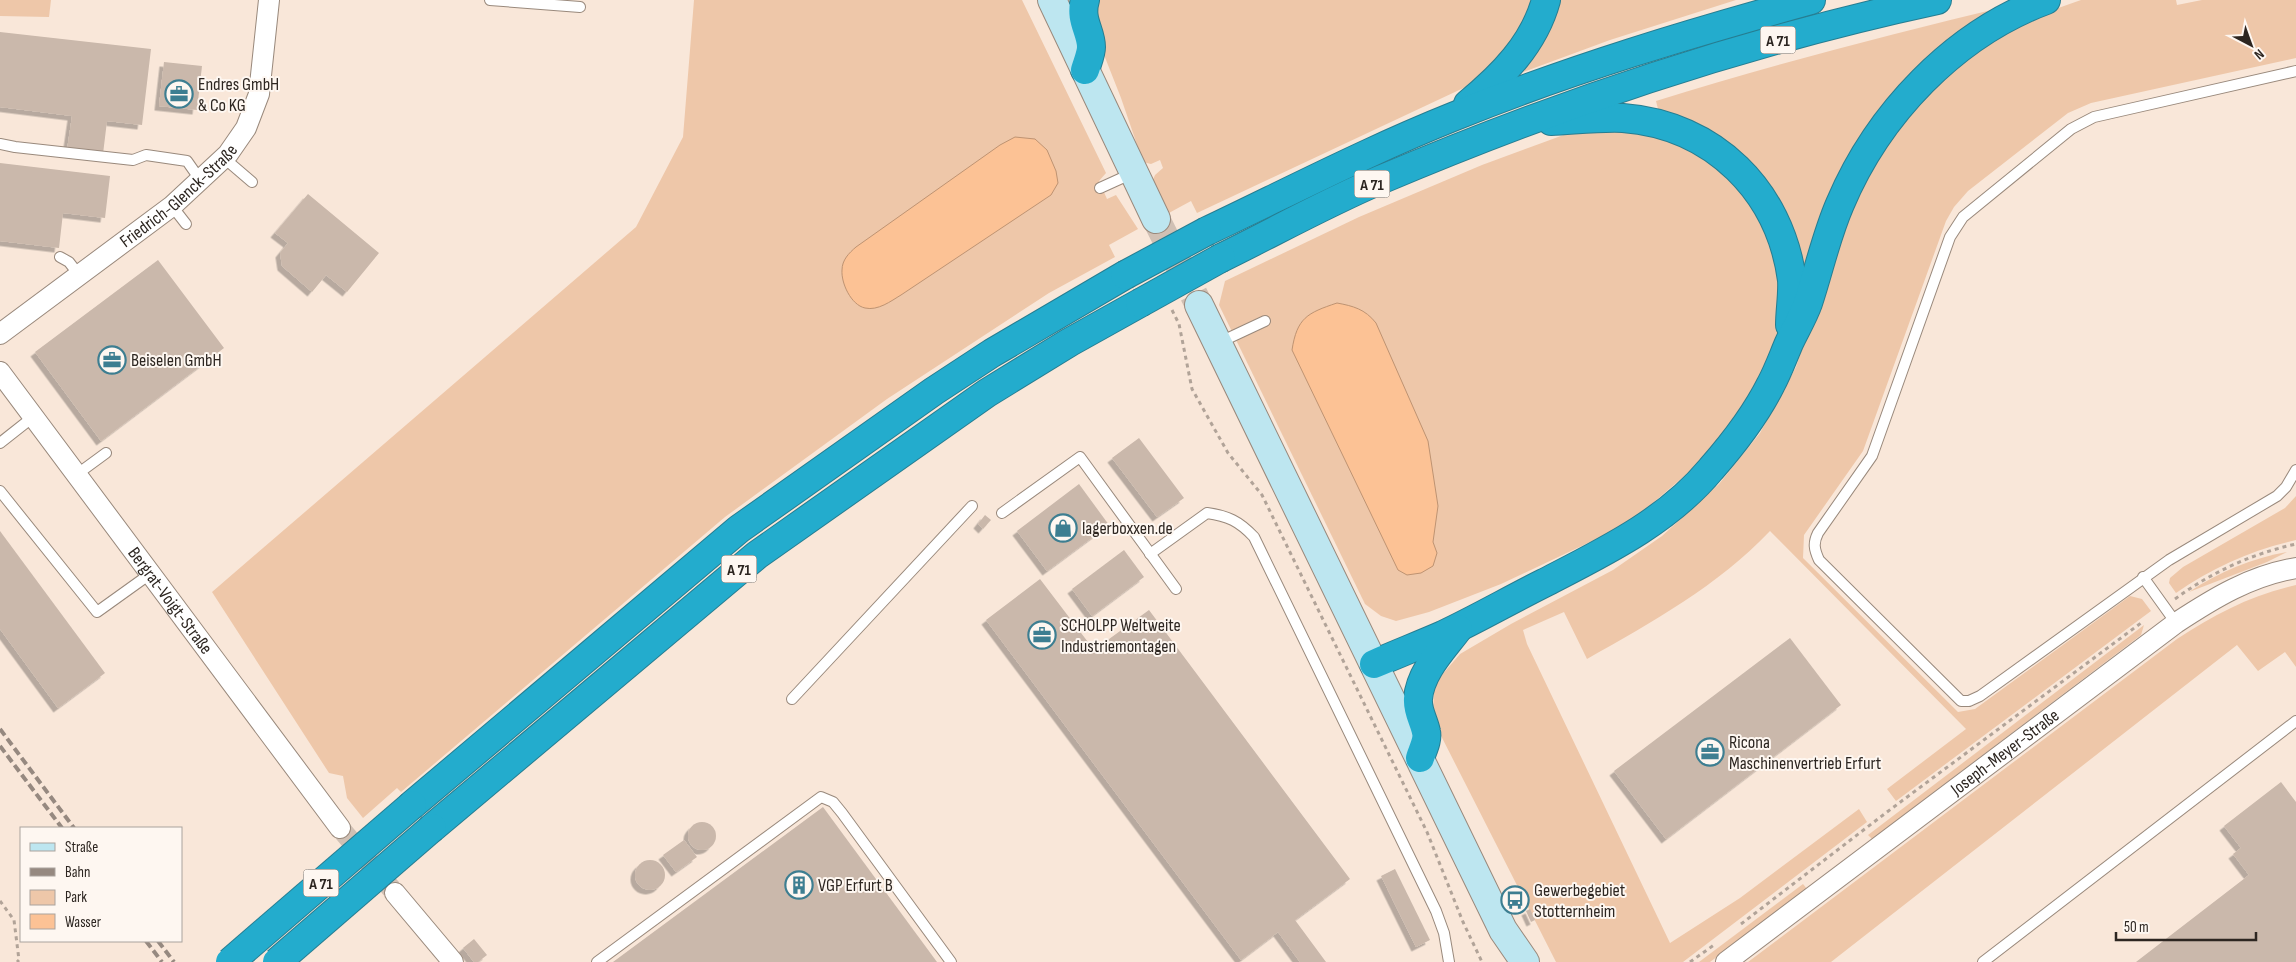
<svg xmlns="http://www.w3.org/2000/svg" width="2296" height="962" font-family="'Sofia Sans Condensed',sans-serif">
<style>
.green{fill:#eec7a9}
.water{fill:#fcc295;stroke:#be9372}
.building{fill:#cab8ab;filter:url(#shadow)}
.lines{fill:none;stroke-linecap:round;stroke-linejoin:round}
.minor-tunnel{stroke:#d0c0b4;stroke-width:20;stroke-dasharray:20 10;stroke-linecap:butt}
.secondary-tunnel{stroke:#d0c0b4;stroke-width:28;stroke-dasharray:28 14;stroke-linecap:butt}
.service-casing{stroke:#99897c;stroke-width:12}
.minor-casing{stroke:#99897c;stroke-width:22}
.secondary-casing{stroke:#99897c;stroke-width:30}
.motorway-casing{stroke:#267d91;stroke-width:30}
.path{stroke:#b1a398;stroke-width:3;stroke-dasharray:4 4;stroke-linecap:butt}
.service{stroke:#fff;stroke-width:10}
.minor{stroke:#fff;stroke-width:20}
.secondary{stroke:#bde6f0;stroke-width:28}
.motorway{stroke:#23accd;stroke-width:28}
.rail{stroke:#968980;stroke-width:4;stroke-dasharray:8 4;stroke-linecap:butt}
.motorway-bridge-casing{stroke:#267d91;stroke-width:30;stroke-linecap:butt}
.motorway-bridge{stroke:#23accd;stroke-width:28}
.labels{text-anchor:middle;stroke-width:4;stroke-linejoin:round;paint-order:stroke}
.shield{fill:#fef7f1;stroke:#6c655f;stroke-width:1}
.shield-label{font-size:16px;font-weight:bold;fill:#2d2621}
.poi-label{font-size:18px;fill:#2d2621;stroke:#fef7f1;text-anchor:start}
.street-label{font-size:18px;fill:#2d2621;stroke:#fef7f1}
</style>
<defs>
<filter id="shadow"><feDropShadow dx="-4.5" dy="4.5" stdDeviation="0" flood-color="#0004"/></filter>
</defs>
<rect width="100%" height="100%" fill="#f9e7d9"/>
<g class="green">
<polygon points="0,0 51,0 49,17 0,16"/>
<polygon points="694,0 1022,0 1106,173 1099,181 1107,199 1116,195 1138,229 1109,245 1115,257 1049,293 887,399 725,517 401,792 397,788 363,818 347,798 343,776 329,773 212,592 636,227 683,137"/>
<polygon points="1096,0 1540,0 1520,39 1472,84 1197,213 1191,201 1167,214 1152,182 1155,175 1163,168 1160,160 1151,164 1143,162 1121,98 1095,32"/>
<path d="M1560 0H1736L1610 40 1523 72 1519 68C1537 48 1554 27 1560 0Z"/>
<path d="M2081 0H2176L2177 5 2202 0H2296V58L2091 103 2068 113 1968 191 1954 207 1946 221 1863 451 1804 535 1803 558 1958 712 1975 709 2130 596 2142 599 2151 611 1896 801 1887 789 1966 729 1770 531C1718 586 1652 622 1587 659L1564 612 1523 630 1527 644 1670 943 1740 898 1859 809 1867 822 1683 962H1556L1433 720 1434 684 1460 654 1511 624 1613 570 1662 536 1719 484 1760 433 1796 367 1844 219 1888 137 1948 73 1986 43 2030 18Z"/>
<path d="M2008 6 1930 60 1803 281 1790 225 1659 113 1656 101C1772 65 1890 34 2008 6Z"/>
<polygon points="1622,127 1680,140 1746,190 1779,258 1782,312 1776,338 1766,363 1754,387 1730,425 1689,472 1640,514 1609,533 1501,584 1429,612 1396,621 1381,616 1365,604 1219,305 1225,281 1359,217 1482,165 1569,133"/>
<path d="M2296 496V540C2252 550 2213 567 2176 593L2169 583 2170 578 2183 567 2285 508Z"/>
<path d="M2287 552 2267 562 2189 592C2218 572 2253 558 2287 552Z"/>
<path d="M2296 585V667L2285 652 2258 671 2237 645 1831 962H1748L2177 639C2215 614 2251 595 2296 585Z"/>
<polygon points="2144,625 2141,635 1872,839 1868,835"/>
<polygon points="1803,884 1807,889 1710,962 1699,962"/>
</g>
<g class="water">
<path d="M1015 137 1035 139 1047 150 1056 171 1058 183 1051 195 901 295C891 301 878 311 865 308 851 305 841 283 842 270 842 260 849 253 856 247L1000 145Z"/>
<path d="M1337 303C1353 306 1365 309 1376 323L1428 441 1438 506 1433 542 1437 553 1433 566 1421 573 1407 575 1398 570 1292 350C1297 318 1307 313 1337 303Z"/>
</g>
<g class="building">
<polygon points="0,32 151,49 142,125 107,121 103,154 67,150 72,116 0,107"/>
<polygon points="164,62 202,66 197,110 159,106"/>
<polygon points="0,163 110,176 105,218 63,213 59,248 0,241"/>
<polygon points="308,194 379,253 347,292 326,275 312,292 282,266 280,253 288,243 275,233"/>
<polygon points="158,260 224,348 101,441 35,352"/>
<polygon points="1139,438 1184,498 1157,517 1112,458"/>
<polygon points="1079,484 1109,525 1047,571 1017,531"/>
<polygon points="985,515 991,520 983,529 978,524"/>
<polygon points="0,531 105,673 58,708 0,629"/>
<polygon points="1124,550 1144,577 1092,616 1072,589"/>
<polygon points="1040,579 1094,650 1149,610 1350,879 1295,920 1326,962 1300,962 1278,932 1241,960 986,620"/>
<polygon points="1790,638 1841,705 1666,839 1614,771"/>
<polygon points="2281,782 2296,802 2296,962 2136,962 2249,875 2233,854 2241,848 2224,826"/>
<polygon points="823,807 937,962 613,962"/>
<circle cx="702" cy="836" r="14"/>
<polygon points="684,840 697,857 676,872 663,855"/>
<circle cx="650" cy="875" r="15"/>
<polygon points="1395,869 1430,940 1416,947 1381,876"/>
<polygon points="1530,909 1535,920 1531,922 1526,911"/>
<polygon points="474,939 487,955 478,962 474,962 463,948"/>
</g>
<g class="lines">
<polyline class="minor-tunnel" points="340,828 395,893"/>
<polyline class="secondary-tunnel" points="1156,219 1199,305"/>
<g class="service-casing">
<g id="service">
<polyline points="490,0 580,7"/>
<path d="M2296 71 2094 117 2071 129 1963 217 1950 237 1872 456 1818 533C1813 543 1814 549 1819 560L1961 701H1969L1980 696 2169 560 2277 496 2286 487 2296 470"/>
<polyline points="0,144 15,147 133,160 146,155 187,161 201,181"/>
<polyline points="224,158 252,182"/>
<polyline points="1100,188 1133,173"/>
<polyline points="172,206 186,224"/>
<polyline points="60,257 69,262 79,275"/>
<polyline points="1218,343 1265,321"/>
<polyline points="0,443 33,417"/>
<polyline points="76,475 106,453"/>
<polyline points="0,491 97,612 150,574"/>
<polyline points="1002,513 1080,457 1176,589"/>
<path d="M1150 554 1207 513C1228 516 1239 521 1254 537L1436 911 1444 933 1449 962"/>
<polyline points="2143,577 2176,623"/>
<polyline points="792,699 972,506"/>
<polyline points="597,962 821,797 833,802 842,813 951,962"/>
<polyline points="1983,962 2296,721"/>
</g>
</g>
<g class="minor-casing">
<g id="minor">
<path id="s1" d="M0 334 172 206 228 154 246 128 259 94 269 0"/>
<path id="s2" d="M0 372 340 828"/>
<polyline points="395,893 453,962"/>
<path id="s3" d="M1726 962 2176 623C2214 598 2250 576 2296 568"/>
</g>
</g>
<g class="secondary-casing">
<g id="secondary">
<polyline points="1052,0 1156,219"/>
<polyline points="1199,305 1503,930 1525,962"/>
</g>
</g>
<g class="motorway-casing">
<g id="motorway">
<path d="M1085 0C1079 20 1091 31 1091 47 1091 54 1087 63 1085 70"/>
<path d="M1468 104C1502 76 1534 44 1546 0"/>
<path d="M1551 121C1574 120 1599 117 1623 118 1714 125 1780 191 1792 280 1793 294 1790 311 1790 325"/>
<path d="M1207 231C1289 192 1370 150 1455 116 1571 69 1691 33 1811 0"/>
<path d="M1221 258C1274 232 1326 203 1380 180 1559 104 1746 41 1937 0"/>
<path d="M1374 664C1397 654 1420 645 1443 635 1477 619 1510 600 1544 583 1604 552 1667 522 1711 469 1733 444 1756 414 1771 384 1778 371 1783 357 1789 343 1795 330 1803 317 1808 303 1819 270 1826 236 1840 204 1878 114 1954 34 2046 0"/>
<path d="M1420 758C1422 751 1428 740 1426 732 1424 721 1417 711 1418 699 1420 672 1443 649 1458 629"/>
<polyline points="412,805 739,529 934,391 992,353 1125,275"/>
<polyline points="432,828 757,555 987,393 1070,342 1140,303"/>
</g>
</g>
<g class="path">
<polyline points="1172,310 1179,324 1192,389 1228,453 1262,495 1427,832 1463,922 1482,962"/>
<path d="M2175 599C2212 572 2251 554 2296 544"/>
<polyline points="0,901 14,920 19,960 17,962"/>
<polyline points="1741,924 1887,812 2141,623"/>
<polyline points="1690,962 1714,945"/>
</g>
<use href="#service" class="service"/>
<use href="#minor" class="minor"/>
<use href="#secondary" class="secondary"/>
<use href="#motorway" class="motorway"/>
<g class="rail">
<polyline points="0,729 74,828"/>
<polyline points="0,746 62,828"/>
<polyline points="146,941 162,962"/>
<polyline points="158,941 174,962"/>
</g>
<g class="motorway-bridge-casing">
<g id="motorway-bridge">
<polyline points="1125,275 1207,231"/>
<polyline points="1140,303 1221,258"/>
<polyline points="230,962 412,805"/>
<polyline points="277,962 432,828"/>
</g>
</g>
<use href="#motorway-bridge" class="motorway-bridge"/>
</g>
<defs>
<g id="office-ring" transform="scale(1.4375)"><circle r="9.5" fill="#fef7f1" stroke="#3d7e91" stroke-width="1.5"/><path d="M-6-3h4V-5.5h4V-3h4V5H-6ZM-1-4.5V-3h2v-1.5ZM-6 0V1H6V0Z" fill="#3d7e91"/></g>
<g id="shop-ring" transform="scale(1.4375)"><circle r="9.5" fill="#fef7f1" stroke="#3d7e91" stroke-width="1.5"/><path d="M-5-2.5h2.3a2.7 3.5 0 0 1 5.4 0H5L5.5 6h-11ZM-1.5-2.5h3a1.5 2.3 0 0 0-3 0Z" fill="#3d7e91"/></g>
<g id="building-ring" transform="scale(1.4375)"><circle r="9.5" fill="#fef7f1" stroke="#3d7e91" stroke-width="1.5"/><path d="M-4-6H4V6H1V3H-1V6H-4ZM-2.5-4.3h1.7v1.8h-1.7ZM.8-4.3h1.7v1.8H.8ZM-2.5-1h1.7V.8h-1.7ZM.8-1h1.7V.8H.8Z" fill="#3d7e91"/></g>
<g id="bus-ring" transform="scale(1.4375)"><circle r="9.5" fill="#fef7f1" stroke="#3d7e91" stroke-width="1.5"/><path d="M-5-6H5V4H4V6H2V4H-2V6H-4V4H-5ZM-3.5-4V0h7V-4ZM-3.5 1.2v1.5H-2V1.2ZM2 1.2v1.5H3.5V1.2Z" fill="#3d7e91"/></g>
</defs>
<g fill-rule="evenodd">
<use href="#office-ring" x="179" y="94"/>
<use href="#office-ring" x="112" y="360"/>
<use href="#shop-ring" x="1063" y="528"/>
<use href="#office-ring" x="1042" y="635"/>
<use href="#office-ring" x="1710" y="752"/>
<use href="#building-ring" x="799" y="885"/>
<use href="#bus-ring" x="1515" y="900"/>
</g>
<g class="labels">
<g class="shield">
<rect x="1760.5" y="26.5" width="35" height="27" rx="4"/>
<rect x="1354.5" y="170.5" width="35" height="27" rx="4"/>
<rect x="721.5" y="555.5" width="35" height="27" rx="4"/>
<rect x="303.5" y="869.5" width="35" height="27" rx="4"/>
</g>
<g class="shield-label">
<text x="1778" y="46">A 71</text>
<text x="1372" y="190">A 71</text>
<text x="739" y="575">A 71</text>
<text x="321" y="889">A 71</text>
</g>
<g class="poi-label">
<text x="198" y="90">Endres GmbH<tspan x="198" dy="21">&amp; Co KG</tspan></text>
<text x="131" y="366">Beiselen GmbH</text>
<text x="1082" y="534">lagerboxxen.de</text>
<text x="1061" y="631">SCHOLPP Weltweite<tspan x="1061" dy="21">Industriemontagen</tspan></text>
<text x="1729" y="748">Ricona<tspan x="1729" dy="21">Maschinenvertrieb Erfurt</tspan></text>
<text x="818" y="891">VGP Erfurt B</text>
<text x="1534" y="896">Gewerbegebiet<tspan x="1534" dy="21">Stotternheim</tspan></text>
</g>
<g class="street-label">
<text dy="6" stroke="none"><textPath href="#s1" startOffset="226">Friedrich-Glenck-Straße</textPath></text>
<text dy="6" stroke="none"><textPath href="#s2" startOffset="285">Bergrat-Voigt-Straße</textPath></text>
<text dy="6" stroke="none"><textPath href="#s3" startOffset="349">Joseph-Meyer-Straße</textPath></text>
</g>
</g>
<rect x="20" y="827" width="162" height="115" fill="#fef7f1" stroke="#aaa39e"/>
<rect x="30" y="843" width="25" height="8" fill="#bde6f0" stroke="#aaa39e"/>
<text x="65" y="852" font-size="15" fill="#2d2621">Straße</text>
<rect x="30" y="868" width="25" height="8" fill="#968980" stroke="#aaa39e"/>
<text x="65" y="877" font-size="15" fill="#2d2621">Bahn</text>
<rect x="30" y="890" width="25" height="15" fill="#eec7a9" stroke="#aaa39e"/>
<text x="65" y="902" font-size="15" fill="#2d2621">Park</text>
<rect x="30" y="914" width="25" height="15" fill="#fcc295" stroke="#aaa39e"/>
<text x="65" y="927" font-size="15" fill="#2d2621">Wasser</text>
<g transform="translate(2251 45) rotate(139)" stroke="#fef7f1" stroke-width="4" paint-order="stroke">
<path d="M0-4L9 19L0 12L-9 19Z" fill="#2d2621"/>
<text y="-8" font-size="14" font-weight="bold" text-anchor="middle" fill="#2d2621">N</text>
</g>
<path d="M2116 932v8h140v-8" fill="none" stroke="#2d2621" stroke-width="2.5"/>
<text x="2124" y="932" font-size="15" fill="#2d2621" stroke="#fef7f1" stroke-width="4" paint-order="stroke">50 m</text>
</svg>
